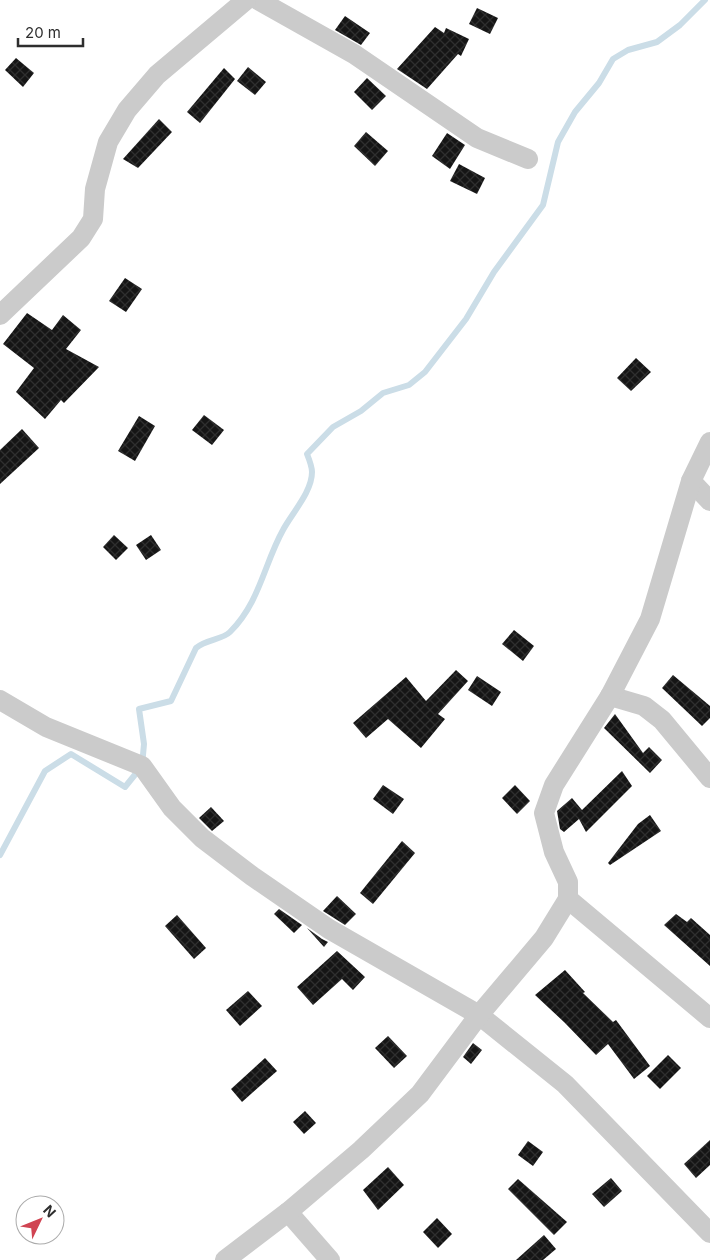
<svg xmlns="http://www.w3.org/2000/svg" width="710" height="1260" font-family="Inter,sans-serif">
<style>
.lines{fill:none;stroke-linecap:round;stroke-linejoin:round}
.stream{stroke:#cbdde7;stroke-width:6}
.building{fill:url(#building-cross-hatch)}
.street{stroke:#cbcbcb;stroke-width:20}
</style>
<defs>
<pattern id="building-cross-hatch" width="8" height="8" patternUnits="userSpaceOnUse" patternTransform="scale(1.25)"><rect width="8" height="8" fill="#151515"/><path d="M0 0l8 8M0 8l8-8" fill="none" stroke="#2f2f2f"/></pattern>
</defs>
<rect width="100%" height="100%" fill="#fff"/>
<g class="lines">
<path class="stream" d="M0 855 45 771 71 754 125 787 142 766 144 744 139 709 171 701 196 648C206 639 222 640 230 632 260 602 264 564 283 530 292 513 312 492 312 472 312 467 309 459 307 454L333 427 361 411 383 393 409 385 425 372 466 319 494 272 543 205 558 142 575 112 599 83 613 59 628 50 657 42 680 25 705 0"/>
</g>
<g class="building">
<polygon points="477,8 498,18 490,34 469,24"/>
<polygon points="345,16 370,33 361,45 335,30"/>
<polygon points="435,27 444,33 446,28 469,39 461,56 458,54 427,89 397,69"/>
<polygon points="16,58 34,73 23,87 5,70"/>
<polygon points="248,67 266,82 255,95 237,81"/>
<polygon points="224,68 235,79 200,123 187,112"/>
<polygon points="367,78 386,96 372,110 354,92"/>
<polygon points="159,119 172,132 138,168 123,159"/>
<polygon points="366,132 388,151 375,166 354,146"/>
<polygon points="447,133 465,145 450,169 432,156"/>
<polygon points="459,164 485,178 477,194 450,181"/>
<polygon points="125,278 142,289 126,312 109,301"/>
<polygon points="27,313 52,330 63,315 81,330 66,349 99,367 64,403 61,400 45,419 16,392 34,368 3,344"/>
<polygon points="636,358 651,372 631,391 617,378"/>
<polygon points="204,415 224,430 212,445 192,430"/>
<polygon points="139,416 155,426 135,461 118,451"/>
<polygon points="22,429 39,448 0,484 0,450"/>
<polygon points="114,535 128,548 116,560 103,547"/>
<polygon points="151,535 161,550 146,560 136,545"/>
<polygon points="514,630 534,646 523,661 502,644"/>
<polygon points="456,670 468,681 438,714 445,719 421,748 388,719 366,738 353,723 406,677 426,701"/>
<polygon points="673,675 710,706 710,718 702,726 662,688"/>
<polygon points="477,676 501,692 492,706 468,690"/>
<polygon points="615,714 643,753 649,747 662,760 650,773 604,728"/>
<polygon points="622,771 632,786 586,832 579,819 564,832 560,829 557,811 572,798 582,810"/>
<polygon points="383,785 404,799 393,814 373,799"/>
<polygon points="515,785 530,801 517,814 502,798"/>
<polygon points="211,807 224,821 212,831 199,818"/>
<polygon points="650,815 661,831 610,865 608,863 638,824"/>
<polygon points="402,841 415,853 373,904 360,893"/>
<polygon points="337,896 356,914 345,925 323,911"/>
<polygon points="279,909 302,925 294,933 274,914"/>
<polygon points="676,914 687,922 691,918 710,935 710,966 664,925"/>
<polygon points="177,915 206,948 194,959 165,926"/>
<polygon points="307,928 322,939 328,942 324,947"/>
<polygon points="337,951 365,977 353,990 342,979 313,1005 297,987"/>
<polygon points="565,970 585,992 583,993 613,1022 616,1020 650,1066 634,1079 608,1044 596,1055 564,1022 535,995"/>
<polygon points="248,991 262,1006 240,1026 226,1010"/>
<polygon points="388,1036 407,1056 394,1068 375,1048"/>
<polygon points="473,1043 482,1050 471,1064 463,1057"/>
<polygon points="668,1055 681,1068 660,1089 647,1076"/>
<polygon points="265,1058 277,1071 242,1102 231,1089"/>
<polygon points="305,1111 316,1123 304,1134 293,1122"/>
<polygon points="710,1140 710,1165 696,1178 684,1164"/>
<polygon points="528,1141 543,1152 533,1166 518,1155"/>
<polygon points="388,1167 404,1185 378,1210 363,1190"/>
<polygon points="611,1178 622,1191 604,1207 592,1194"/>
<polygon points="518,1179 567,1222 554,1235 508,1189"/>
<polygon points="437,1218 452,1234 438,1248 423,1232"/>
<polygon points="544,1235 556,1249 543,1260 516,1260"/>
</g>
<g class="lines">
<g class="street">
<polyline points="258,0 354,54 477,138 528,159"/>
<polyline points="0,315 81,238 93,219 95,189 108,142 127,110 157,75 246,0"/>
<polyline points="691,481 710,501"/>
<polyline points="610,696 644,706 662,720 710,778"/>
<polyline points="0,700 46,727 142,766 172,808 202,838 252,876 329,929 479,1015 565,1084 710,1233"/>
<polyline points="568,899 710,1018"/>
<polyline points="288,1212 330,1260"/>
<polyline points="225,1260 288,1212 361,1150 420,1094 479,1015 544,938 568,899 568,882 554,852 544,813 554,785 610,696 650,619 691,481 710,442"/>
</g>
</g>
<g transform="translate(40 1220) rotate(47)"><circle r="24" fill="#ffffff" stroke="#ababab"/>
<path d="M0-4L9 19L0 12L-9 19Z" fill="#d04452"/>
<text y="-8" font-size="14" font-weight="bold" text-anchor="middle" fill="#2e2e2e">N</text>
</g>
<path d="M18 38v8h65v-8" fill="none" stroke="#2e2e2e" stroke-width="2.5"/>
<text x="25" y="38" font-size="15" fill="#2e2e2e" stroke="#ffffff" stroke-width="4" paint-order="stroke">20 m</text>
</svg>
